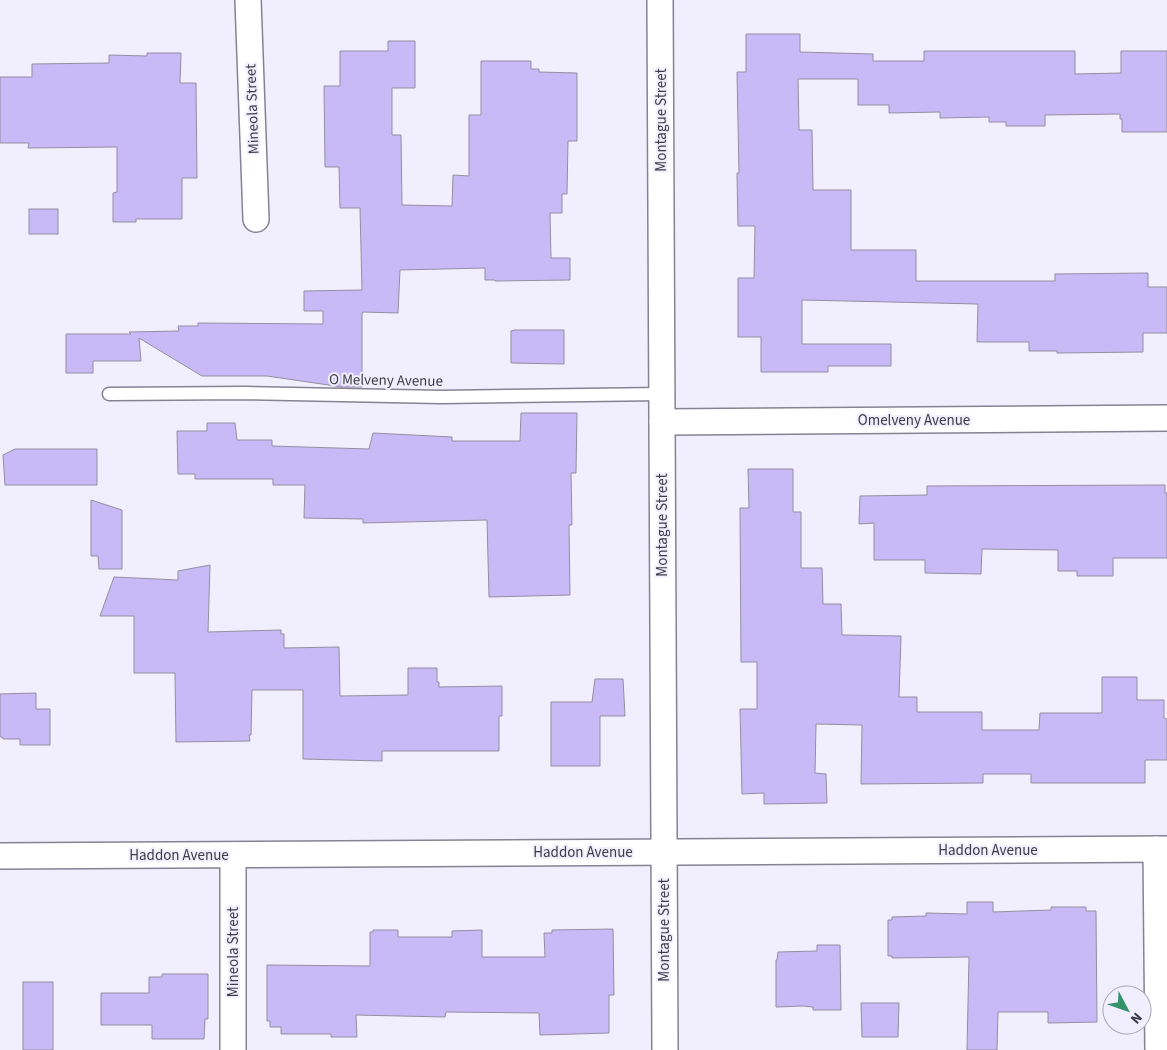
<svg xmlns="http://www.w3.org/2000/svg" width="1167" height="1050" font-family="'Source Sans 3',sans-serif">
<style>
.building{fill:#c8baf7;stroke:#938fa1}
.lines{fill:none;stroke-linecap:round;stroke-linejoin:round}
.lane-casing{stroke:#868294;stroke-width:15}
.street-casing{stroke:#868294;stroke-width:28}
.lane{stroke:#fff;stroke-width:12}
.street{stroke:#fff;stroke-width:25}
.labels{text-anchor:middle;stroke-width:4;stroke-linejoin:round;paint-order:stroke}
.street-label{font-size:15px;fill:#3d3c44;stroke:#f1eefe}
</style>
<rect width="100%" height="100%" fill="#f1eefe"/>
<g class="building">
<polygon points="746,34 800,34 800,52 873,54 873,61 924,61 924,51 1075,51 1075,74 1121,73 1121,51 1167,51 1167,132 1122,132 1122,119 1120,119 1120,114 1045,115 1045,126 1006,126 1006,122 989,122 989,117 940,118 940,112 889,113 889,105 858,105 858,79 798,79 799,130 812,130 813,190 851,190 851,250 916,250 916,281 1055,281 1055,274 1148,273 1148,287 1167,287 1167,333 1143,333 1143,352 1057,353 1057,351 1029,351 1029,342 977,342 978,304 802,300 802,344 891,344 891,366 828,366 828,372 761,372 761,337 738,337 738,278 754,278 755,226 738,226 737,173 739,173 737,72 746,72"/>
<polygon points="388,41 415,41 415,88 392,88 392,135 401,135 402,205 452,206 453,175 469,176 469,115 481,115 481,61 531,61 531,69 539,69 539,72 577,73 577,141 568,141 567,194 562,194 562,213 550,213 551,258 570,258 570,280 495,281 495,280 485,280 485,268 400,270 398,313 363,312 362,314 362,387 342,387 267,376 202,376 139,338 141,361 93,361 93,373 66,373 66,334 131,334 129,332 179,331 178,326 198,326 198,323 323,324 323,311 304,311 304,291 362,290 360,208 340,208 339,167 325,167 324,86 340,86 340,51 388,51"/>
<polygon points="147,53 181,53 180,83 196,83 197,178 182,178 182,219 136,219 136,222 113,222 113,193 117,192 117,147 28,148 29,143 0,143 0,77 32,77 32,64 109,63 109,55 147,56"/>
<rect x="29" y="209" width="29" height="25"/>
<polygon points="514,330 564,330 564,364 511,363 511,331"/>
<polygon points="521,413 577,413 576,473 571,473 572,525 569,525 570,595 489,597 487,520 363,523 363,519 304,518 305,485 273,485 273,479 195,479 195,474 178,474 177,431 207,431 207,423 235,423 237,440 272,440 272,446 369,449 373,433 452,437 452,441 520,441"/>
<polygon points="15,449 97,449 97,485 5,485 3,455"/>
<polygon points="748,469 793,469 793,512 801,512 801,568 822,568 823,604 841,604 842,635 901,636 899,697 917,697 917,712 982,712 982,730 1039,730 1040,713 1102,713 1102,677 1137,677 1137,700 1164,700 1164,718 1167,719 1167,760 1145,760 1145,783 1031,783 1031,774 983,774 983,783 861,784 862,725 816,724 815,773 826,774 827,803 764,804 764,793 742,794 740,709 757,709 757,662 741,662 740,508 749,508"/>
<polygon points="1165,485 1165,493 1167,493 1167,558 1113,558 1113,576 1077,576 1077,571 1058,571 1058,550 982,549 981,574 925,573 925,560 874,560 874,523 859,524 860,496 927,495 927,486"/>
<polygon points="91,500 122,510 122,569 99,569 98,556 91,556"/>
<polygon points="210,565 208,632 281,630 281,634 284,634 284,648 339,647 340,696 408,695 408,668 437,668 437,682 439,682 439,687 502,686 502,716 499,716 499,751 382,751 382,761 303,759 303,690 252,690 251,735 249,735 250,741 176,742 175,673 134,673 134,616 100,616 114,577 178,580 178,571"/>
<polygon points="595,679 623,679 625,716 600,716 600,766 551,766 551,702 592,702"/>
<polygon points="36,693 36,709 50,709 50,745 20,745 20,739 3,739 2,737 0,737 0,694"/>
<polygon points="967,902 993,902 993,912 1051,910 1051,907 1086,907 1086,911 1096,911 1097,1022 1048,1023 1048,1012 998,1012 997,1050 967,1050 969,957 892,958 892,956 888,956 888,920 892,920 892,917 926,916 926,913 967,914"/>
<polygon points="613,929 614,995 609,995 609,1033 540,1035 539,1013 446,1012 445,1017 356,1015 357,1037 331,1037 331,1034 281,1034 281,1027 270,1027 270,1021 267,1021 267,965 370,966 370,932 373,932 373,930 398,930 398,937 452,937 452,931 482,930 482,957 545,957 544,933 552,933 552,930"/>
<polygon points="817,945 840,945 841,1010 813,1010 813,1007 803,1006 776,1007 776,960 777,960 778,952 817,951"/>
<polygon points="162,974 208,974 208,1019 205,1019 204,1039 152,1039 152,1025 101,1025 101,993 149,993 149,977 162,977"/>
<rect x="23" y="982" width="30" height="68"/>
<polygon points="861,1003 899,1003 898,1037 862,1037"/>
</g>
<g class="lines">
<g class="lane-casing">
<polyline id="lane" points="109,394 245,393 441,397 662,394"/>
</g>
<g class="street-casing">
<g id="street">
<polyline points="248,0 256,219"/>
<polyline points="660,0 665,1050"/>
<polyline points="662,422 1167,418"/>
<polyline points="1156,849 1158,1050"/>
<polyline points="0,856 1167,849"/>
<polyline points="233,1050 233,855"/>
</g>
</g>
<use href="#lane" class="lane"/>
<use href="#street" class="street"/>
</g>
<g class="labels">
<g class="street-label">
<text transform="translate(252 109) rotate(-92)" y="5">Mineola Street</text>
<text transform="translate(661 120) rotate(-90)" y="5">Montague Street</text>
<text transform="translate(386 380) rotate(1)" y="5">O Melveny Avenue</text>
<text x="914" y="425">Omelveny Avenue</text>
<text transform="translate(662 525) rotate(-90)" y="5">Montague Street</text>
<text x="988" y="855">Haddon Avenue</text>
<text x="583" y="857">Haddon Avenue</text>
<text x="179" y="860">Haddon Avenue</text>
<text transform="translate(664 930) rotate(-90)" y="5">Montague Street</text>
<text transform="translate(233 952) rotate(-90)" y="5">Mineola Street</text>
</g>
</g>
<g transform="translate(1127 1010) rotate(131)"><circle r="24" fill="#f1eefe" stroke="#a9a7b4"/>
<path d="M0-4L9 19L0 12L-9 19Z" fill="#35936b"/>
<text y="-8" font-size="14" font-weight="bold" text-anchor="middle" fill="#3d3c44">N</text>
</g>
</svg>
